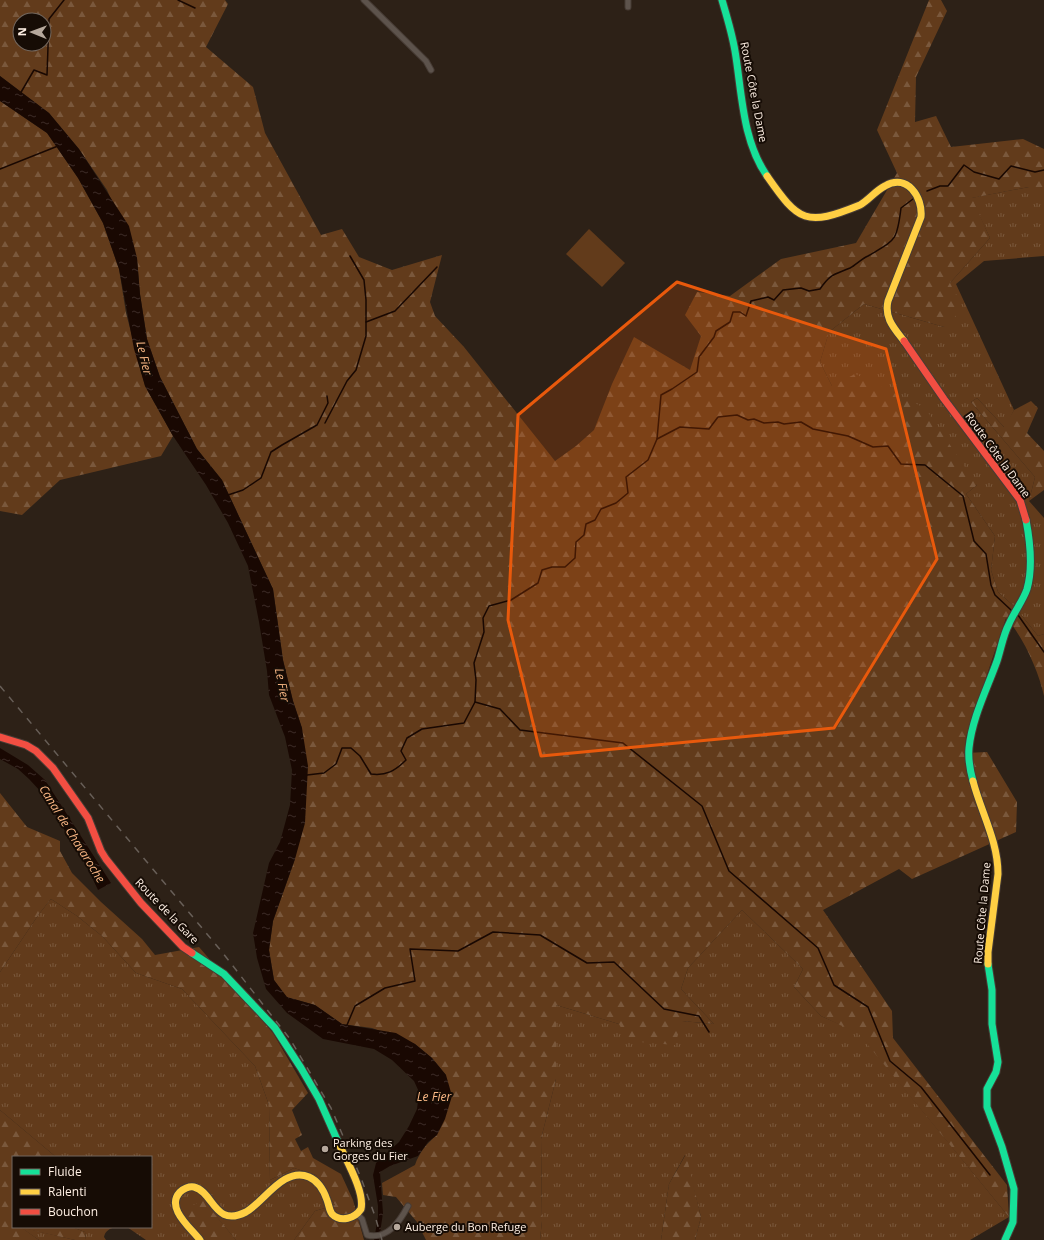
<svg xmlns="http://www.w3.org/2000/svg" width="1044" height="1240" font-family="'Open Sans',sans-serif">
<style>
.grass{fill:url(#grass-tufts)}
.forest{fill:url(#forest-firs);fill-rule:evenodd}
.pitch{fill:#623b1b}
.water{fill:url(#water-ripples)}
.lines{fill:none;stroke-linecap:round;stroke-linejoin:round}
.stream{stroke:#190802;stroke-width:1.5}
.street-casing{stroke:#473c35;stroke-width:7}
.fast-casing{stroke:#473c35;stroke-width:9}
.slow-casing{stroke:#473c35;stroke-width:9}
.jam-casing{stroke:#473c35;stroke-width:9}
.street{stroke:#5d534c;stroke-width:5}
.fast{stroke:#16e098;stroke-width:7}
.slow{stroke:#ffcf43;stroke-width:7}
.jam{stroke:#f24e42;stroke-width:7}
.rail{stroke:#685f58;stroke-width:1.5;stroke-dasharray:7 7;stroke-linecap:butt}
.marked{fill:#e8590c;fill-opacity:0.2;stroke:#e8590c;stroke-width:3;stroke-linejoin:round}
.poi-dot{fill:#b6a89c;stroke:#160c05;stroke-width:1.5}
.labels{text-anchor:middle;stroke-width:4;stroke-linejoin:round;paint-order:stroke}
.street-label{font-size:11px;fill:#fff0e4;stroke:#160c05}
.poi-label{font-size:11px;fill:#fff0e4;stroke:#160c05;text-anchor:start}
.water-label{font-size:12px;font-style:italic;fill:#fcb885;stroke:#160c05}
</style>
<defs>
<pattern id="grass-tufts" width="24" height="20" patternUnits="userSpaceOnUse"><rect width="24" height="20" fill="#623b1b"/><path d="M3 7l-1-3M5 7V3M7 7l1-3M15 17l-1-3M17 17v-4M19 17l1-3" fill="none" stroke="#7a583c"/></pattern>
<pattern id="forest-firs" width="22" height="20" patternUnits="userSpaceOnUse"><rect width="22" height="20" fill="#623b1b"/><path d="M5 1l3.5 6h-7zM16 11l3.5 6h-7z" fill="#7a583c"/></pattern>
<pattern id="water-ripples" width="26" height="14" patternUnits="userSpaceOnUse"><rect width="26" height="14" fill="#190802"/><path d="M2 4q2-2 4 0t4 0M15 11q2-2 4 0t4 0" fill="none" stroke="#3c2c27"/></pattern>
</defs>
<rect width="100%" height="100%" fill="#2d2117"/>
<g class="grass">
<polygon points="1029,187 1044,187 1044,256 984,261 956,284 1014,410 1005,428 977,398 971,402 1035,477 1029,501 1044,518 1044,634 1038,636 1015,607 998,592 991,570 995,536 966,494 977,485 832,386 820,362 829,332 864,304 944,327 950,283 990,238 971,198"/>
<polygon points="51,899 77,916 102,936 136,973 182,989 255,1066 269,1105 270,1180 294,1168 316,1175 335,1205 315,1211 294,1240 236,1240 203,1201 203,1240 146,1240 127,1227 151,1227 151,1157 56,1157 0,1110 0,972 39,914"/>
<polygon points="742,910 803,969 794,987 821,1016 859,1033 1009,1217 970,1240 695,1240 701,1217 685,1155 669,1184 661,1240 540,1240 542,1221 541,1139 556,1079 556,1005 619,1024 682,1021 714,1024 681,989 688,968"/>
<polygon points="20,1227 75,1240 39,1240"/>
<path d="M72 1227H116C110 1228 105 1231 104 1237L106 1240H86L85 1232Z"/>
</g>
<g class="forest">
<path d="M0 0H225L228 4 206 47 253 87 265 133 321 235 342 229 359 257 392 270 442 255 430 302 435 316 464 347 555 461 576 446 594 430 612 384 634 337 690 370 701 336 685 315 697 292 730 296 781 259 856 243 897 173 877 130 929 0H941L947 11 916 77 915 122 936 116 951 147 1023 139 1044 149V187H1029L972 198 990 238 950 283 963 309 944 327 864 304 829 332 820 362 832 386 855 374 925 408 977 485 966 494 995 536 991 570 998 592 1015 607 1038 636 1044 634V696C1039 672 1023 636 1006 618L966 737 965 753 987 752 1017 802 1016 832 912 879 899 869 823 910 892 1011 893 1038 1007 1185 1009 1217 859 1034 821 1016 794 987 803 969 742 910 688 968 681 989 714 1024 682 1021 675 1045 628 1041 619 1024 556 1005V1079L541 1139 542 1221 540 1240H426L417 1222 396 1197 383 1195 382 1183 415 1165C419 1153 427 1143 437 1135L446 1075 432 1058 415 1044 372 1028 342 1024 315 1005 286 997 274 980 269 950 273 921 295 859 302 728 293 701 283 660 273 589 222 480 197 449 160 377 147 339 140 294 137 258 107 190 79 149 49 113 0 76ZM20 20H44V44H20Z"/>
<polygon points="0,101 47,133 78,178 103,223 119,269 126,313 145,386 173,436 161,456 60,480 22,515 0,511"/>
<polygon points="977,398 1004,427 1014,410 1031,401 1038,408 1027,433 1044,451 1044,490 1029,501 1035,477 971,402"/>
<polygon points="0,793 27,827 60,841 60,851 72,873 101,902 142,939 155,955 199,947 273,1033 308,1093 292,1110 302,1135 295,1139 301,1151 308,1147 313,1158 341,1174 353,1200 364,1240 294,1240 315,1211 335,1205 316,1175 294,1168 270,1180 269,1105 255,1066 182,989 136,973 102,936 77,916 51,899 39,914 0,972"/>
<polygon points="0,1110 56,1157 13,1157 13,1227 72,1227 85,1232 86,1240 75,1240 22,1228 39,1240 0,1240"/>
<polygon points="686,1154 701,1217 695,1240 661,1240 669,1184"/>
<polygon points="203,1200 236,1240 203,1240 180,1212"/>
</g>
<polygon class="pitch" points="589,229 625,263 602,287 566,254"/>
<g class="water">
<polygon points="0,76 49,113 79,149 129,226 137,258 140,294 147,339 160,377 197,449 222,480 273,589 283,660 293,701 302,728 308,766 305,823 295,859 273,921 269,950 274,980 287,997 315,1005 342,1024 396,1033 415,1044 432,1058 446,1075 452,1096 445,1119 437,1135 428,1142 418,1156 390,1166 380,1172 383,1213 379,1240 374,1240 378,1217 378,1206 373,1175 376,1163 399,1142 409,1126 417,1109 419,1092 414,1081 392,1060 374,1049 323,1039 287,1013 266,989 257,958 253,933 269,863 280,842 290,805 292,770 285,737 269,695 267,671 259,622 248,566 228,523 206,485 173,436 145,386 134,349 119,269 103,223 78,178 47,133 0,101"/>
<polygon points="0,748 28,765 45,780 111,883 98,890 86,865 41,792 29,779 18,769 0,759"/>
</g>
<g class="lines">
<g class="stream">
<polyline points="178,0 195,8"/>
<polyline points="20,94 34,70 47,75 49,19 64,0"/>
<polyline points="0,169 58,146"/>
<polyline points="927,191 940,186 948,186 964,165 974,172 999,179 1011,166 1035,172 1044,170"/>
<polyline points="366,322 395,311 437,267"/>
<polyline points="325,423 347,381 356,370 366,336 366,300 364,280 350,256"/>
<polyline points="657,439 680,427 709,429 718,417 737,415 748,420 754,419 764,423 778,422 784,424 801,422 813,429 848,436 873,447 888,446 901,464 925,465 963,496 974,541 986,554 991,585 995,595 1011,610"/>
<polyline points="228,495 243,490 261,478 271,452 282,445 317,425 328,403 327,396"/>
<polyline points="1018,615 1044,652"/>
<polyline points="475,702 500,709 520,730 623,743 702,806 729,871 818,948 834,985 868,1007 890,1061 921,1087 990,1175"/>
<path d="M307 775 324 773 336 764 342 748H351L360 756 371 774C386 776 395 771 406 760L401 751 407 738 422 729 464 723 475 702 476 680 474 663 484 632 483 618 489 606 511 600 538 583 542 570 552 567H565L575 558 576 542 584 535 586 524 595 520 601 509 616 503 628 493 626 477 648 460 657 439 661 395 672 389 697 372 699 357 714 337 716 331 730 322 733 312H740L746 316 751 301 768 297 774 300 783 290 801 288 809 291 820 289C831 273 834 275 850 268 856 265 861 259 868 256 895 240 897 242 901 208L913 199"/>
<polyline points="347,1025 355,1006 385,988 415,981 410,949 458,951 493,932 540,935 587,963 614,962 664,1009 699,1016 709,1032"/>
</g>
<g class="street-casing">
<g id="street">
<polyline points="364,0 426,61 431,70"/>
<polyline points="628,0 628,7"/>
<path d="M357 1214 362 1219 367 1235C388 1240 400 1221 408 1206"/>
</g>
</g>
<g class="fast-casing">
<g id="fast">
<path d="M722 0C727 17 732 33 735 51 742 92 742 140 767 176"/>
<path d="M973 781C970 770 968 759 969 748 972 718 987 689 997 661 1001 649 1003 635 1009 624 1014 612 1023 601 1027 589 1033 568 1030 541 1026 520"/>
<polyline points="192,953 224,974 275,1028 301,1068 319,1099 339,1144"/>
<polyline points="988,964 992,990 992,1024 998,1062 996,1072 987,1089 987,1107 1002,1147 1014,1189 1013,1222 1005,1240"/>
</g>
</g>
<g class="slow-casing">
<g id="slow">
<path d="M767 176C799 222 806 227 860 205 869 200 875 191 885 186 907 173 923 197 921 217L888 301C884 318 894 328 904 341"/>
<path d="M973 781C981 812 998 841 998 874L988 952V964"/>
<path d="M200 1240C191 1228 165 1208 180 1192 183 1189 189 1186 194 1187 214 1192 214 1228 246 1212 264 1202 284 1166 309 1177 318 1181 324 1191 327 1200 329 1205 329 1210 332 1214 341 1223 355 1218 361 1209 365 1192 346 1160 339 1144"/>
</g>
</g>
<g class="jam-casing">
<g id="jam">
<polyline points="904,341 944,399 1020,500 1026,520"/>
<polyline points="0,737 26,745 36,751 53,768 88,818 101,851 106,859 141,903 183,947 192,953"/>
</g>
</g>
<use href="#street" class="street"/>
<use href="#fast" class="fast"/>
<use href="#slow" class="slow"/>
<use href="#jam" class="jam"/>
<polyline class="rail" points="0,686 222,952 290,1039 331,1108 361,1178 375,1216 382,1240"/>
</g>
<path class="marked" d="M677 282 886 349 937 559 834 728 541 756 508 620 518 415Z"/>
<g class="poi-dot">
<circle cx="325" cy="1149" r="4"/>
<circle cx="397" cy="1227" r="4"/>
</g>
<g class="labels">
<g class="street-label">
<text transform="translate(754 92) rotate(79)" y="4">Route Côte la Dame</text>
<text transform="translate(998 455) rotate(54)" y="4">Route Côte la Dame</text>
<text transform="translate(167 911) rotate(46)" y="4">Route de la Gare</text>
<text transform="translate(982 913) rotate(-85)" y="4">Route Côte la Dame</text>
</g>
<g class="poi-label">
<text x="333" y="1147">Parking des<tspan x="333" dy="13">Gorges du Fier</tspan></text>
<text x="405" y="1231">Auberge du Bon Refuge</text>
</g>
<g class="water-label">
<text transform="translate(144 358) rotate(77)" y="4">Le Fier</text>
<text transform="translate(282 685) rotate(79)" y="4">Le Fier</text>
<text transform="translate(72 834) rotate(58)" y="4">Canal de Chavaroche</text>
<text x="434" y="1101">Le Fier</text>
</g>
</g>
<rect x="12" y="1156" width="140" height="72" fill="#160c05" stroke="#73675e"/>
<rect x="20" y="1169" width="20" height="6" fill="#16e098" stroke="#73675e"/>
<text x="48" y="1176" font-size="12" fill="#fff0e4">Fluide</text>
<rect x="20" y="1189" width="20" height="6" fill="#ffcf43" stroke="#73675e"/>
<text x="48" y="1196" font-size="12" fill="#fff0e4">Ralenti</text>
<rect x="20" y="1209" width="20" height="6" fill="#f24e42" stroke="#73675e"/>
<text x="48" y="1216" font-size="12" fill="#fff0e4">Bouchon</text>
<g transform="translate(32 32) rotate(271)"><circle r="19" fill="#160c05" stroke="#73675e"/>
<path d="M0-3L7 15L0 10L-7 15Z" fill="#b6a89c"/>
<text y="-6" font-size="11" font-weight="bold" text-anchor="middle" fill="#fff0e4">N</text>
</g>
</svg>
